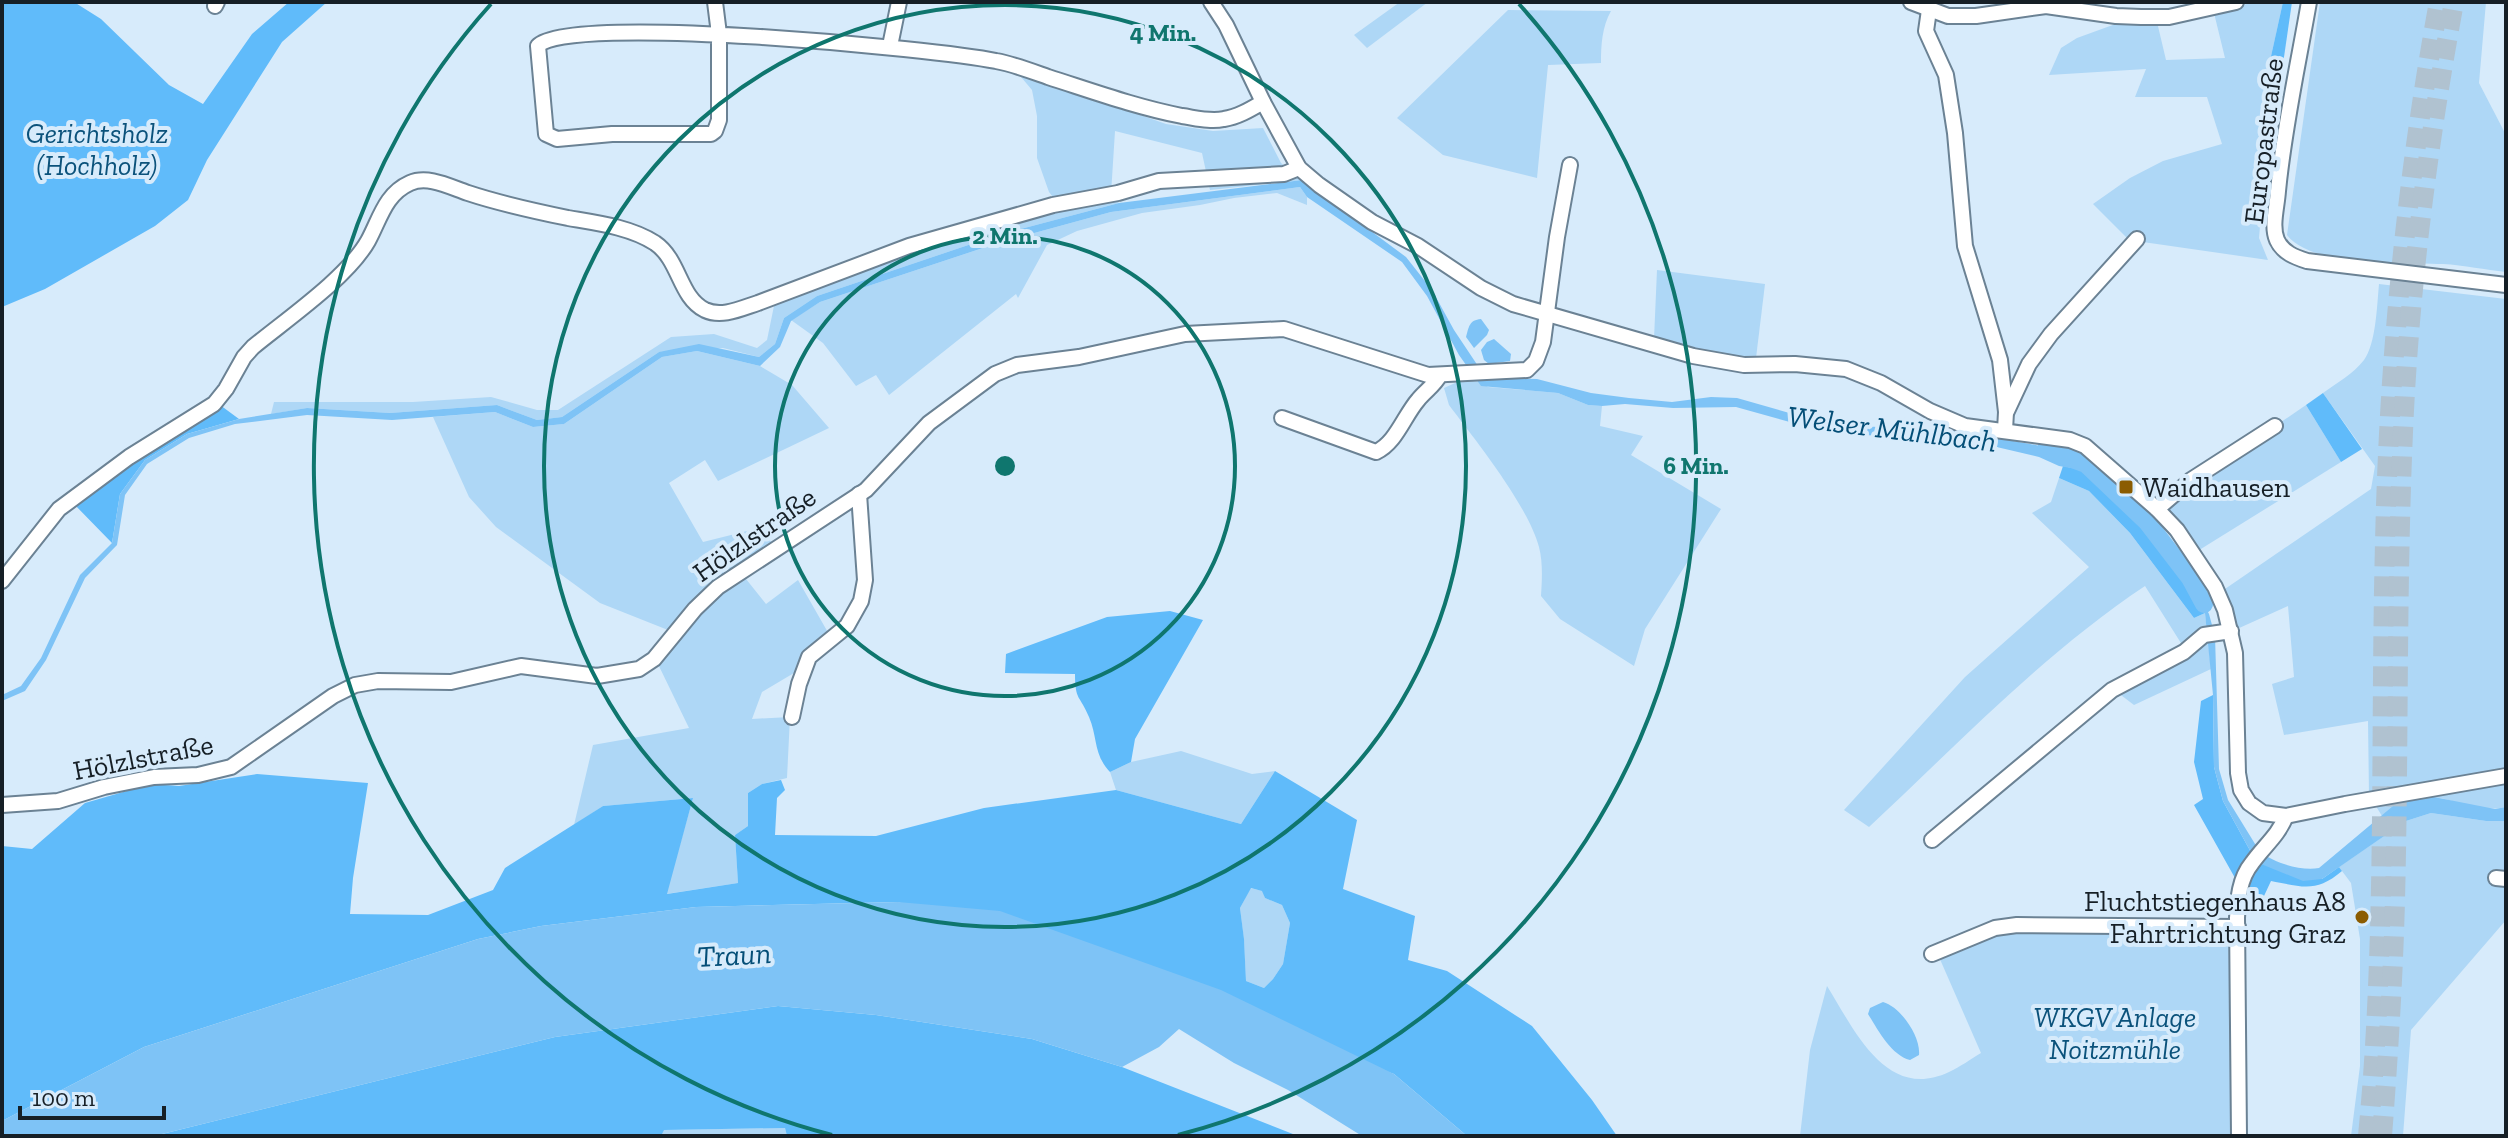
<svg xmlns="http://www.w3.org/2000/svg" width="2508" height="1138" font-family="'Zilla Slab',serif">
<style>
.green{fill:#aed7f6}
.forest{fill:#60bbfa;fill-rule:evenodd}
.water{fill:#7ec3f6}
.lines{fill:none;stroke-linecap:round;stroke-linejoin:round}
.river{stroke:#7ec3f6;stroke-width:18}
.highway-tunnel{stroke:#b0c2d0;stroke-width:20;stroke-dasharray:20 10;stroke-linecap:butt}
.minor-casing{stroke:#6b8294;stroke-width:18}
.minor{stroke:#fff;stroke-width:14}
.ring{fill:none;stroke:#0f766e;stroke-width:4}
.poi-dot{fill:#8b5c01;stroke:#d7ebfb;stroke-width:3}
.labels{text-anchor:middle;stroke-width:8;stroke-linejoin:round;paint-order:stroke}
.park-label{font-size:28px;font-style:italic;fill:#0b527b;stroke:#d7ebfb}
.street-label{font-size:28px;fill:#161f26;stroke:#d7ebfb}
.poi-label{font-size:28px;fill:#161f26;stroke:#d7ebfb;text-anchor:start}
.water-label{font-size:30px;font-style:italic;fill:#044e77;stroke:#d7ebfb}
.centre{fill:#0f766e;stroke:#d7ebfb;stroke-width:4}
.ring-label{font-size:24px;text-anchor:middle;font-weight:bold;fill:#0f766e;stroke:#d7ebfb;stroke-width:8;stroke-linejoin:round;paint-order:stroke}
</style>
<rect width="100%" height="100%" fill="#d7ebfb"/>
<g class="green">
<polygon points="1400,2 1428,2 1367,48 1354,35"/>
<polygon points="2254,2 2283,2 2266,79 2251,205 2261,215 2259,238 2268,260 2129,240 2093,204 2130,178 2163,161 2222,144 2207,97 2135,97 2146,69 2049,75 2061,48 2077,38 2121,22 2157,22 2166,60 2225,58 2214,13"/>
<path d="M2320 2H2486L2479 83 2506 135V272C2485 270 2464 265 2443 264 2405 263 2311 267 2287 235Z"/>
<path d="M1508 10 1611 11C1602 27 1601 45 1601 63L1548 65 1537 178 1443 155 1397 118Z"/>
<polygon points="1016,71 1166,124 1213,131 1263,128 1281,163 1302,180 1210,190 1202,153 1115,131 1111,194 1119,203 998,235 817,296 784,318 775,344 759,357 723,348 659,352 562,417 537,420 497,405 390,413 307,408 271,414 274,402 413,402 491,397 537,410 558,410 671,337 714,334 757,348 767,340 775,301 902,254 1060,206 1049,192 1037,158 1037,116 1032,90"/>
<polygon points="1300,187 1307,197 1307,205 1277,193 1234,198 1200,205 1142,213 1077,231 1047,245 1018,298 1016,294 889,395 876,375 856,386 823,343 791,320 820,302 998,243 1111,212"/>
<polygon points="1657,270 1765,284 1756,358 1723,360 1654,339"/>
<path d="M2379 284 2506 299V636L2504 638 2506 644V807C2458 817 2433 773 2382 816L2369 795 2368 721 2284 735 2272 684 2294 677 2288 606 2237 629 2222 591 2371 489 2375 466 2323 393C2337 383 2353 374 2364 360 2376 344 2377 305 2379 284Z"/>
<polygon points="697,351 760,366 792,385 829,428 718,481 705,460 669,483 703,542 759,528 773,544 738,569 766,604 798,580 830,636 799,670 762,692 752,719 790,717 787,778 762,784 748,793 748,826 735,835 738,883 666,894 693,798 603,806 574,825 593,745 689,728 657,662 673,632 600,603 496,527 469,497 433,417 495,412 533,427 564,424 662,357"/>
<path d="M1473 375 1488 387 1558 393 1588 405 1602 406 1600 426 1643 436 1631 455 1721 509 1645 629 1634 666 1560 619 1541 596C1542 580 1543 562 1539 547 1527 504 1476 441 1449 405L1444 388Z"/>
<polygon points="2306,405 2341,462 2196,552 2159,506"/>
<path d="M2059 478 2089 491 2130 533 2194 618 2205 613 2211 669 2134 705 2113 689 2186 651 2145 586C2043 654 1958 744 1869 827L1844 810 1965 677 2089 567 2032 513 2051 502Z"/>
<polygon points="1181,751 1252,774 1275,771 1241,824 1116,790 1110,772 1131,762"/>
<polygon points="2431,813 2486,821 2506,821 2506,920 2411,1030 2403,1136 2351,1136 2360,1066 2360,939 2351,883 2339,867 2406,821"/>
<polygon points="1250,888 1263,891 1265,898 1282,905 1290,923 1283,964 1273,979 1264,988 1246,981 1244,940 1240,908"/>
<path d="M2016 928 2231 932 2234 1136H1800L1810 1050 1827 986C1854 1029 1886 1102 1949 1072 1960 1067 1971 1059 1981 1053L1939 957Z"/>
<polygon points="785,1128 787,1136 661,1136 663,1130"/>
</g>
<g class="forest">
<polygon points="2,2 74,2 101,19 169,85 203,104 252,34 289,2 327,2 282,42 207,160 188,200 155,226 45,289 2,307"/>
<polygon points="2283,2 2292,2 2261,215 2251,205 2266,79"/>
<polygon points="2323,393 2362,449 2341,462 2306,405"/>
<polygon points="220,405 239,419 187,434 145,460 120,494 112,543 73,503 89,490"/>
<polygon points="2063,466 2082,470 2143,524 2185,578 2205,613 2194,618 2130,533 2089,491 2059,478"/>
<path d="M1170 611 1203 620 1135 739 1131 762 1110 772C1093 754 1098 738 1089 717 1080 695 1075 701 1075 674L1005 673 1006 654 1107 617Z"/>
<path d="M2213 695 2214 767 2223 801 2253 856 2322 879 2339 867 2342 871C2316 893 2303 887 2271 881L2257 911 2235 907V878L2194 805 2203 799 2194 762 2201 701Z"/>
<path d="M1275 771 1357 820 1343 889 1415 916 1408 960 1447 971 1532 1026 1592 1100 1617 1136H1467L1394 1074 898 902 696 907 541 926 478 939 144 1047 2 1121V846L32 849 85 803 151 784 179 786 257 774 368 783 353 878 350 914 428 915 493 890 505 868 603 806 693 798 667 894 738 883 735 835 748 826V793L762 784 781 780 785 790 777 798 775 835 876 836 984 808 1116 790 1241 824ZM1251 888 1262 891 1265 898 1282 905 1290 923 1283 964 1273 979 1264 988 1246 981 1244 939 1240 908Z"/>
<polygon points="778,1006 876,1015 1032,1039 1122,1067 1298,1136 787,1136 785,1128 664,1130 661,1136 154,1136 555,1037"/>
</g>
<g class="water">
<path d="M1302 180 1406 257 1432 290 1454 330 1486 378 1537 379 1591 393 1629 398 1672 402 1711 397 1737 398 1831 425 1952 430 2036 445 2086 464 2147 522 2190 578 2209 614 2215 636 2219 769 2228 800 2260 852C2275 863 2300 871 2319 868L2393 806 2411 797H2434L2495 809 2506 807V821H2486L2431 813 2406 821 2322 879 2303 881 2261 864 2253 856 2223 801 2214 767 2213 695 2205 613 2185 578 2143 524 2082 470 2059 466 2039 457 1971 441 1829 433 1736 407 1673 408 1625 404 1602 406 1588 405 1558 393 1481 386 1459 355 1427 296 1402 262 1307 197 1300 187 1111 212 998 243 820 302 791 321 780 347 760 366 697 351 662 357 564 424 533 427 495 412 392 420 307 415 235 424 189 438 147 464 125 495 117 545 85 578 46 660 25 691 2 701V695L21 686 41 658 80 575 112 543 120 494 145 460 187 434 239 419 307 408 390 413 497 405 537 420 562 417 659 352 699 344 759 357 775 344 784 318 817 296 998 235 1119 203Z"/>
<path d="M1481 319 1489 330 1487 335 1474 348 1466 337C1469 327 1469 320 1481 319Z"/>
<polygon points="1494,339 1511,354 1510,361 1489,364 1484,360 1481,350 1487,342"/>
<polygon points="898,902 1000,911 1221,990 1394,1074 1467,1136 1362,1136 1288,1090 1234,1063 1179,1029 1159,1047 1122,1067 1032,1039 876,1015 778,1006 555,1037 154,1136 2,1136 2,1121 144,1047 478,939 541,926 696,907"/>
<path d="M1883 1002C1901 1007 1921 1037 1919 1055L1910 1060C1891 1055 1878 1030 1868 1014L1870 1008Z"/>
</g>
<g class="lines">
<polyline class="river" points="2046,449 2086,464 2147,522 2190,578 2204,604"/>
<g class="highway-tunnel">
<path d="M2368 1136C2387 939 2380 741 2385 543 2389 361 2406 181 2439 2"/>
<path d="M2382 1136C2388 1057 2393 979 2395 900 2399 737 2396 574 2404 410 2411 273 2429 137 2454 2"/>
</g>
<g class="minor-casing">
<g id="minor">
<path d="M715 2 719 34V120L715 131 711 134H612L557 139 546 134 538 46C565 13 939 49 996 61 1013 64 1031 71 1048 77 1092 91 1136 107 1182 116 1196 118 1210 122 1224 119 1238 117 1251 109 1263 102"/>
<polyline points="1211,2 1226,25 1263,102 1299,168 1319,185 1372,222 1418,246 1481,288 1513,304 1693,356 1744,365 1795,364 1846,369 1881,383 1930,411 1965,426 2070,440 2085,446 2157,509 2177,530 2215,587 2225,610 2235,653 2238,773 2241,790 2249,803 2263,813 2286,816 2345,804 2506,776"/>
<polyline points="1911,2 1948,16 1976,16 2046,6 2116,16 2141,17 2169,17 2236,2"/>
<path d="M2309 2C2298 65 2284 128 2278 191 2277 207 2271 226 2277 240 2283 253 2295 257 2307 261L2506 285"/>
<polyline points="215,6 217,2"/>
<polyline points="1929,10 1926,31 1946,75 1955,133 1965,246 2000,360 2006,412 2005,430"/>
<polyline points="890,46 899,2"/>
<polyline points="2007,411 2029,364 2051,334 2137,239"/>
<path d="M1282 418 1376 452C1396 443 1404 416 1418 400 1425 391 1434 386 1440 375"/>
<polyline points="2157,509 2191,480 2275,426"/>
<path d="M2 581 59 509 129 457 214 404 226 389 244 357 253 347C287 319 347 278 368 241 380 219 385 194 410 183 428 175 450 187 468 193 501 204 534 211 568 218 597 223 630 227 655 243 680 260 679 297 705 310 722 318 742 308 758 303L909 246 1053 205 1118 193 1159 181 1284 174 1299 168"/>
<polyline points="792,717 799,684 809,657 847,626 861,601 865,580 859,494"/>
<polyline points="2,805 58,801 104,787 154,777 198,775 231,767 333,696 355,685 378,681 451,682 521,666 597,676 639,669 654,659 695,609 718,587 866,490 929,423 995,374 1017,365 1079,357 1185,334 1284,329 1428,375 1527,370 1536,361 1543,342 1557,237 1570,165"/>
<polyline points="1932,840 2112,690 2184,652 2204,635 2231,631"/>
<polyline points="2496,878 2506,879"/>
<polyline points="1932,954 1995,928 2017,925 2238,927"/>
<path d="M2239 1136 2237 918C2238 899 2239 879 2252 863 2264 846 2278 836 2286 816"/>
</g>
</g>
<use href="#minor" class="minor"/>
</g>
<g class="ring">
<circle cx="1005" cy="466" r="230"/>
<circle cx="1005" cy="466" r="461"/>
<path d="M832 1135A691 691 0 0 1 491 4M1519 4A691 691 0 0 1 1178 1135"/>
</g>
<g class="poi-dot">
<rect x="2118" y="479" width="16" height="16" rx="4"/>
<circle cx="2362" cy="917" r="8"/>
</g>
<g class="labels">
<g class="park-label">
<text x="97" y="143">Gerichtsholz<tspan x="97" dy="32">(Hochholz)</tspan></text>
<text x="2115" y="1027">WKGV Anlage<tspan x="2115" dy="32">Noitzmühle</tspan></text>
</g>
<g class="street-label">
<text transform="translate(2263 141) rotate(-83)" y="10">Europastraße</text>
<text transform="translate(754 534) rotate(-35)" y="10">Hölzlstraße</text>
<text transform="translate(143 757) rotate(-11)" y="10">Hölzlstraße</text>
</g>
<g class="poi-label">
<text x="2142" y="497">Waidhausen</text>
<text x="2346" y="911" text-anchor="end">Fluchtstiegenhaus A8<tspan x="2346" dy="32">Fahrtrichtung Graz</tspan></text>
</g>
<g class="water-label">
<text transform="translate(1892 429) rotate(7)" y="10">Welser Mühlbach</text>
<text transform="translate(734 955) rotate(-3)" y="10">Traun</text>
</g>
</g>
<circle cx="1005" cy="466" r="12" class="centre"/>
<g class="ring-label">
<text x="1163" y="41">4 Min.</text>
<text x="1005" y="244">2 Min.</text>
<text x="1696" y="474">6 Min.</text>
</g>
<rect width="2508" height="1138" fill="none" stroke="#161f26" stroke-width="8"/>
<path d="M20 1106v12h144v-12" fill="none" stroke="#161f26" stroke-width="4"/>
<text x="32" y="1106" font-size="24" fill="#161f26" stroke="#d7ebfb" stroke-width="6" paint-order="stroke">100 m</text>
</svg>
